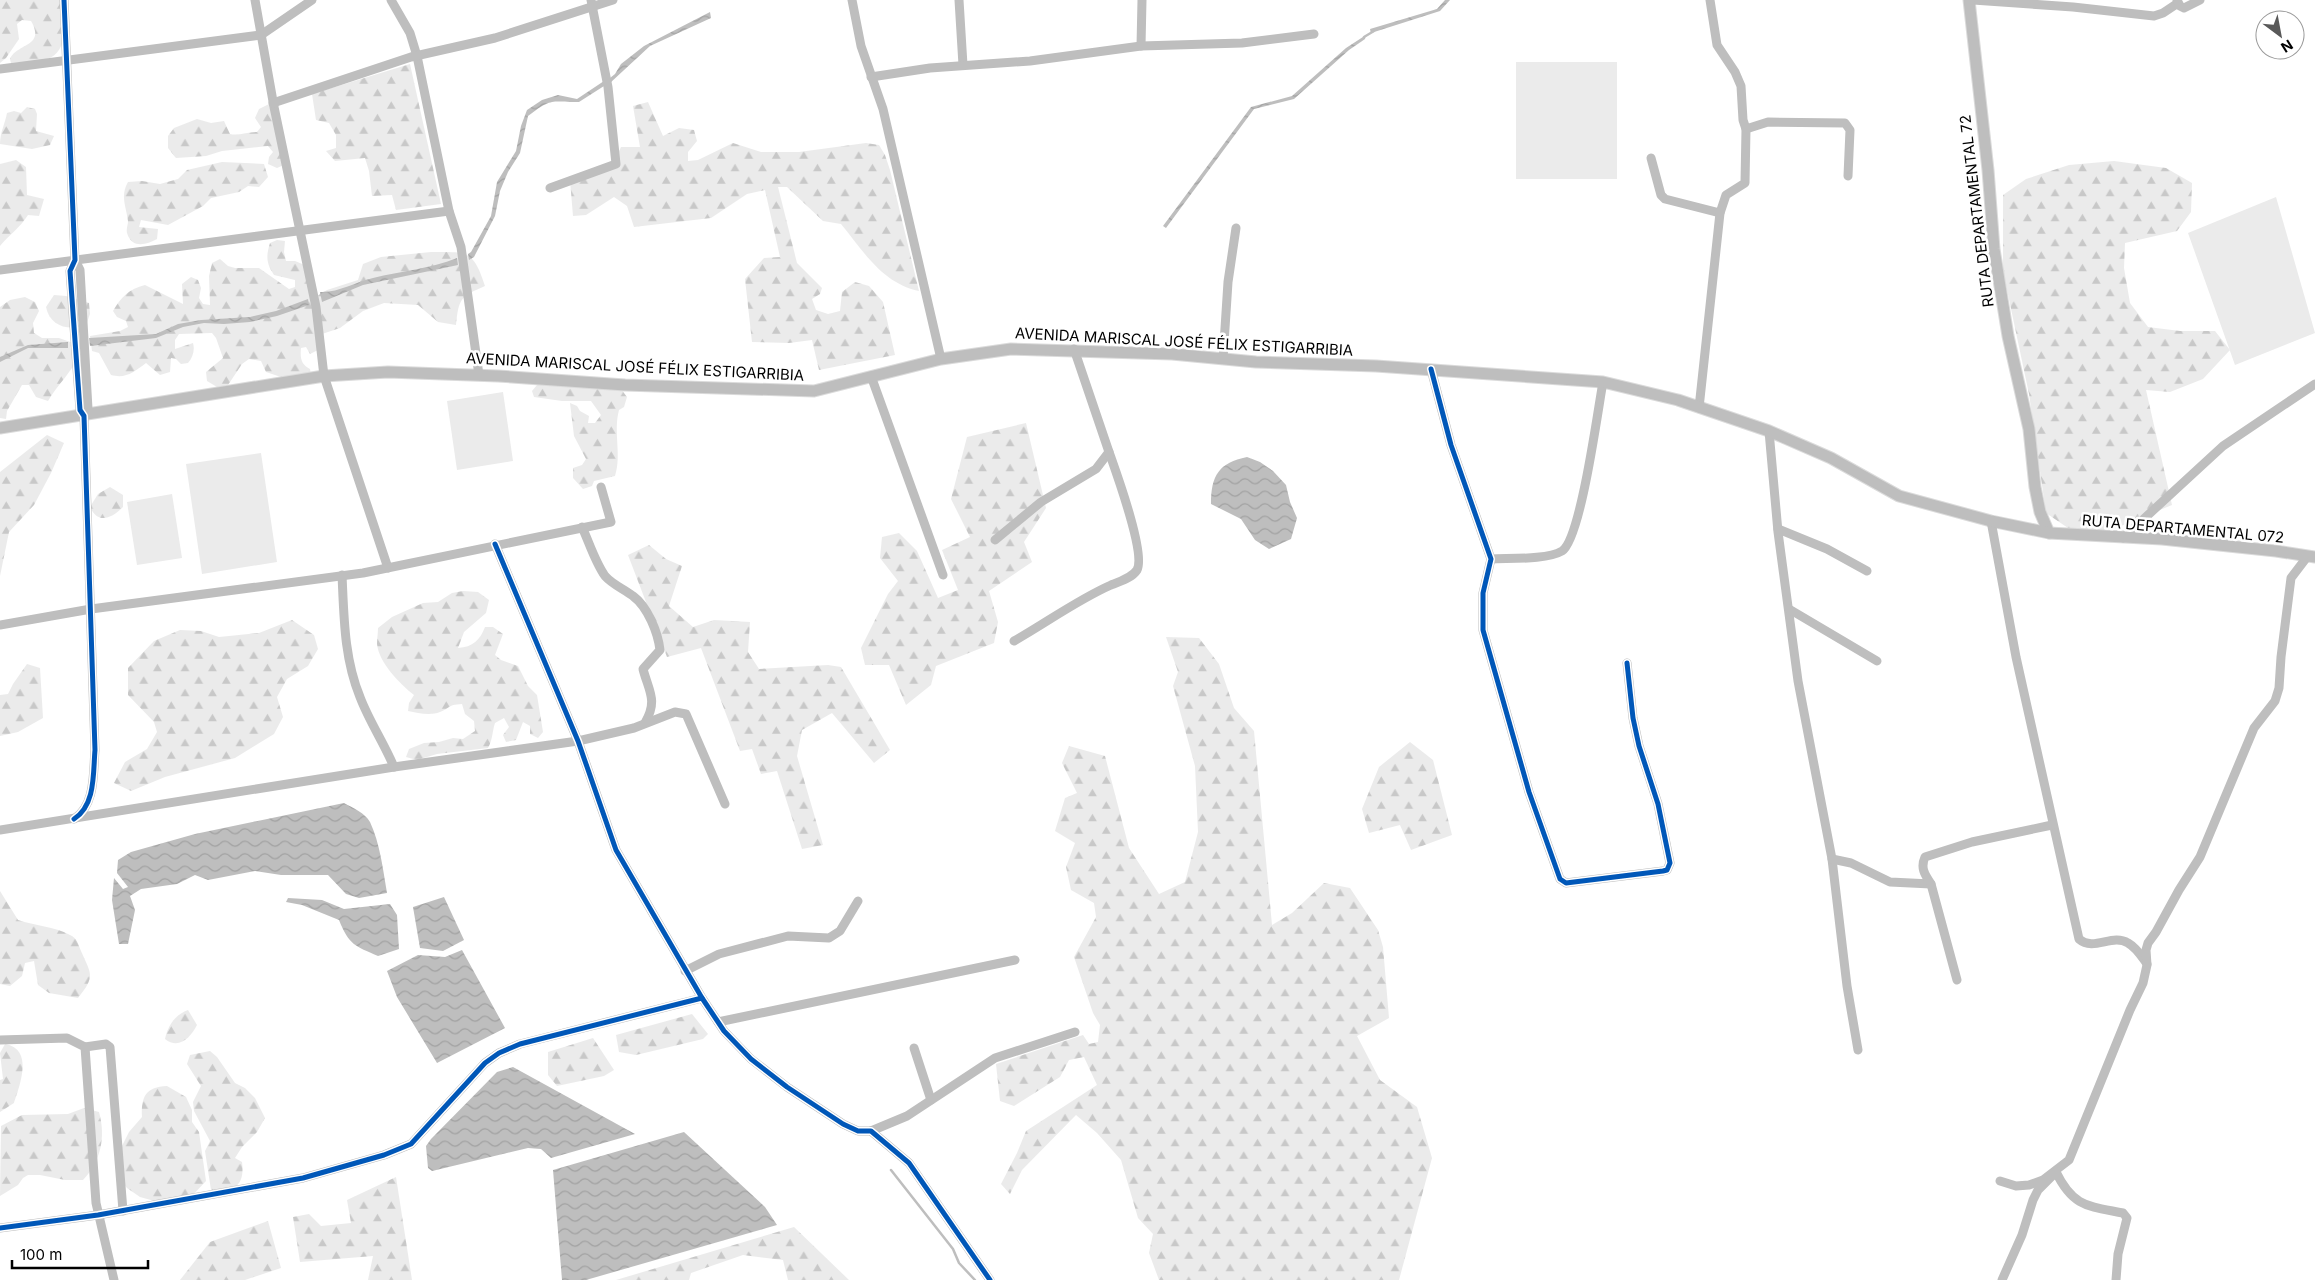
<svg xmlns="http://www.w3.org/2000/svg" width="2315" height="1280" font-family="Inter,sans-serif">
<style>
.grass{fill:#ebebeb}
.forest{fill:url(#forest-firs)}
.water{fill:url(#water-waves)}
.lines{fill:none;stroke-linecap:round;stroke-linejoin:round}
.stream{stroke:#bebebe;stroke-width:2.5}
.major-casing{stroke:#dbdbdb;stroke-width:13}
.minor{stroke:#bebebe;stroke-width:9}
.major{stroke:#bebebe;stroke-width:11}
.cycleway-casing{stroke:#fff;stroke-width:8}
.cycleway{stroke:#0057b8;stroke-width:5}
.labels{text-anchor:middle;stroke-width:5;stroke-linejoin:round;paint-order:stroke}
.street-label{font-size:15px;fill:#000;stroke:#fff}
</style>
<defs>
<pattern id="forest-firs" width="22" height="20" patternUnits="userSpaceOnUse" patternTransform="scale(1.25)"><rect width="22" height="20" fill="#ebebeb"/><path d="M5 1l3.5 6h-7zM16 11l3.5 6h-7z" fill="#c8c8c8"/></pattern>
<pattern id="water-waves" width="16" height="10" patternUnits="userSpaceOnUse" patternTransform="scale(1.25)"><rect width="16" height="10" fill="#bebebe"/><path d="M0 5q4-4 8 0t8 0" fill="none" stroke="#a2a2a2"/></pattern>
</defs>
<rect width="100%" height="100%" fill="#fff"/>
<g class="grass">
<rect x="1516" y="62" width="101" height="117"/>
<polygon points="2276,197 2315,333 2235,365 2188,233"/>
<polygon points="503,392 513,461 457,470 447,401"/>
<polygon points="261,453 277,562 202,574 186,464"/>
<polygon points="172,494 182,558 137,565 127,502"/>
</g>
<g class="forest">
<path d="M0 0H64C64 19 70 52 47 59 37 63 22 62 11 63L10 59C17 43 46 47 31 21L22 20 17 24 19 39 6 58 0 63Z"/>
<polygon points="410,64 441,204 396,210 392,195 372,196 369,171 365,158 335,161 326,151 336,148 336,135 329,123 316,120 312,94"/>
<path d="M648 102 663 136 679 128 694 130 697 141 688 152V161L698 160 733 143 761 152H799L866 143 879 145 885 155 890 170 919 291C882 283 864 252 841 224L823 221 787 187H778L797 263 822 288 820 294 812 299 816 310 828 314 840 311 842 292 855 282 869 286 883 302 895 355 819 370 812 340 789 343 752 342 745 279 764 258 780 257 765 190 747 194 711 218 634 227 627 206 614 197 586 215 573 216 570 180C598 176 609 174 621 147H640L633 106Z"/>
<path d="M269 104 276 107 286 164 277 168 268 164 269 157 273 152 268 146 222 151 206 156 176 158 168 148V136L174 128 197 119 211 123 224 121 230 134C238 136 248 132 257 132L261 127 255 118 259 109Z"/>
<path d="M27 107 35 109 37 114 36 131 54 136 50 145 32 149 0 144C0 132 5 124 7 113L14 111 21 113Z"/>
<path d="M16 160 26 167 27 195 44 199 39 216 28 215C20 228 9 235 0 246V164Z"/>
<polygon points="2114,161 2166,168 2192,183 2191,212 2177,231 2125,243 2124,268 2130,303 2148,327 2180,331 2215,331 2230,350 2203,379 2170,392 2146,390 2172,505 2104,533 2068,528 2046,513 2029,394 2003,271 2003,195 2026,179 2069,165"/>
<path d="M222 162 264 164 268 177 259 187 248 186 239 192 211 198 203 206 168 225 141 220 139 227 158 229 157 239C146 245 132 249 127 233 126 229 128 225 128 221 126 206 120 196 128 182L142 181 160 184 178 179 187 170Z"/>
<path d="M277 240 285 241 284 252 286 261H295L307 266 318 350 310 354 306 347 301 348C300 358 301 364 310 369L311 375 281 377 266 372 261 361 249 359 242 364 228 385 217 387 207 381 206 372 223 358 216 338 212 333 179 334 175 340V349L193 343C195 350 193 357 188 363L181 364 176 359 171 358 170 372 160 375 146 363C134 372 126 379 111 375L99 353 92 351 90 336 120 331 128 327 126 321 117 317 113 311C121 297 129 289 145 285L183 304 182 284 191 277 198 280 201 288 199 298 203 304 210 305 209 276 212 263 220 259 228 266 235 268H259L289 289 295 287V280L274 275C266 263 266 256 270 243Z"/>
<path d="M431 252C467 252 473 249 485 286 460 297 459 298 456 325L438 322 418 305 384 303 363 311 340 328 322 334 315 297 327 290 358 280 363 264 381 257Z"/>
<path d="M54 295 66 296 89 303 90 314 86 325C69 331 50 327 46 307Z"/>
<path d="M25 297 35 302 39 311 33 323 34 333 42 338H59L76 344 80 353C73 371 58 384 48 401L36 397 29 385H22L7 411 6 419 0 418V307L10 300Z"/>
<path d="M571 384 621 389 627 397 624 407 619 410C613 432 622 455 615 476L594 481 592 486 583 489 573 478V468L582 465 586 459 574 436 570 403 577 406 580 411 589 416 588 423H595L601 415 591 401H562L534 397 532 391 537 385Z"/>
<polygon points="1026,423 1046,508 1024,542 1032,562 989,591 998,622 994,643 936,666 931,685 906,705 889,665 865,665 861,648 888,594 898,581 880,558 882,537 899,533 917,551 938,598 958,590 942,550 970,537 951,499 967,437"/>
<polygon points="47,435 64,443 51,473 34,505 9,532 0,576 0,472"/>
<path d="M110 487 123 495V507C112 518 98 525 90 507L98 494Z"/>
<polygon points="649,545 666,559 682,566 669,606 693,627 714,620 750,622 748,652 759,669 828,665 841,667 890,750 874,763 832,713 802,730 797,756 823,845 802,849 777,771 761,774 752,749 740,751 701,648 667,657 628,555"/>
<path d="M463 591 478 592 489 600 486 613 464 632 458 648C473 647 480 640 485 627H493L503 634 495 655 501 660 518 666 528 686 537 695 543 732 538 738 530 734V726L523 722 516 740 506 742 503 735 509 727 504 718 495 723C492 732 493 739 488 748L437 754 417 760 406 757 409 749 424 743 439 742 453 738 463 739 475 731 474 721 465 714 462 704C446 705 451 708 440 712 430 716 418 713 408 711L409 703 414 695C400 684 379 663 377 644 377 639 378 633 378 628L392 617 423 603 438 602 452 593Z"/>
<polygon points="292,620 314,635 318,649 308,666 287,679 277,697 283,717 274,734 235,758 165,777 131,791 114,783 125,762 147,749 157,732 154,722 128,695 128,668 154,641 180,630 201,631 219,637 259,633"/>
<polygon points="1166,637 1199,638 1219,664 1234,708 1254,731 1272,925 1292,913 1324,883 1350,888 1378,930 1383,947 1389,1018 1357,1036 1380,1080 1417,1107 1432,1158 1399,1280 1159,1280 1149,1253 1153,1234 1138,1218 1121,1160 1097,1133 1076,1115 1022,1170 1010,1194 1001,1184 1017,1153 1026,1131 1097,1085 1084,1057 1069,1060 1060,1077 1014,1106 1000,1101 996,1064 1083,1035 1089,1044 1098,1042 1100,1025 1093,1013 1074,957 1096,917 1094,903 1071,890 1066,867 1075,843 1055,831 1065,798 1077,793 1062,763 1069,746 1105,756 1129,848 1159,894 1185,882 1198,832 1195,766 1173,686 1178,672"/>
<polygon points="27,664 40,668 43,718 18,732 0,736 0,695 8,694 13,684"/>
<polygon points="1410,742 1433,760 1452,835 1411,850 1400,825 1369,833 1362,809 1379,767"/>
<path d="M0 891 18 920C35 926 54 926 70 935 77 938 78 944 81 951 91 974 96 976 78 998L49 993 38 985 34 961 25 963 22 976 10 986 0 984Z"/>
<path d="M188 1010 197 1025C191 1037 179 1050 165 1039 168 1025 175 1015 188 1010Z"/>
<polygon points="692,1014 708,1034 703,1039 636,1055 619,1052 616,1035"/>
<polygon points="593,1038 614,1070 604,1076 557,1086 548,1075 548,1052"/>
<path d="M5 1044C34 1049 20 1085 14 1103L0 1112V1080L3 1079 0 1053Z"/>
<path d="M210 1051 217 1057 235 1083 245 1088 255 1098 265 1118 257 1132 242 1147 235 1158 242 1162C245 1185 235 1193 211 1190L205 1151 210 1141 194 1111 193 1102 201 1086 187 1064 190 1055Z"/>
<path d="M167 1086 186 1097 192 1110V1122L199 1132 206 1181 189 1199 158 1202 140 1197 127 1188 121 1181V1148L129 1132 142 1117C141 1096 146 1087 167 1086Z"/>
<path d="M84 1108 99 1112C106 1137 101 1161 83 1180H65L40 1175H28L23 1178 18 1185 0 1196 1 1126 22 1115 68 1114Z"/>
<polygon points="396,1177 412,1280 368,1280 373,1256 300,1262 293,1217 309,1214 321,1226 351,1223 347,1200"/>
<polygon points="268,1221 281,1268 245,1280 180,1280 210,1242"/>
<polygon points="794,1227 849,1280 788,1280 783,1260 743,1255 691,1273 689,1280 616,1280"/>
</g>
<g class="water">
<polygon points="1445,0 1450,0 1440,11 1371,33 1370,29 1437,9"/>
<polygon points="710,12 711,18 650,46 610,83 610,78 615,74 621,64 644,46"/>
<polygon points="1366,35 1365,39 1349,50 1294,99 1254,109 1166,228 1163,226 1251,107 1292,96 1346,48"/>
<path d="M604 81V86L579 102C552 102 552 97 528 116L520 153 508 172 500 191 495 216 474 257 469 260 468 254 471 252 491 216 497 182 516 151 521 126 527 110 542 100 558 95 577 99Z"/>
<path d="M457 258 458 265 363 285 322 302 320 292C338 293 355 282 373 278 401 271 430 269 457 258Z"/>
<polygon points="308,299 309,305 277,316 250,322 224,324 204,323 183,327 156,338 90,346 89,338 156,334 178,324 201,320 250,317 276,311"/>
<polygon points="68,342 68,348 28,348 0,362 0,357 28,345"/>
<path d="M1247 457 1260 462 1273 471 1286 485 1290 502 1297 518 1291 539 1269 549 1255 540 1241 519 1211 504C1211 475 1219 463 1247 457Z"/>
<path d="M344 803C353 808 365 813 370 822 380 843 383 870 387 893L359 898 346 894 328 875H281L255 871 208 880 195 875 177 884 141 889 130 896 135 910 128 944H119L112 900 114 878 123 889 128 887 117 873 118 860 131 852 195 834Z"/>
<polygon points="444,897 464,940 443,951 420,948 413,907"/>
<path d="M288 898 322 900 344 909 390 904 397 915 399 949 378 956C355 946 349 945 339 920L302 905 286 902Z"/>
<polygon points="462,950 505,1028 437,1063 397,997 387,971 418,955 445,957"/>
<polygon points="513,1067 635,1134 551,1158 541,1149 528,1148 432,1171 428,1168 426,1146 431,1139 497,1072"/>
<polygon points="684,1132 765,1207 777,1225 586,1280 562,1280 553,1170"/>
</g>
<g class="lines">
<g class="stream">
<polyline points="1364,37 1374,31"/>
<polyline points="891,1170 953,1249 959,1263 975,1280"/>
</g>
<g class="major-casing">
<g id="major">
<polyline points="1969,0 1988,170 1994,249 2008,336 2029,429 2035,487 2040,512 2049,533"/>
<polyline points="0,428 324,376 388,372 498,376 625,385 814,391 941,359 1011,349 1172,354 1256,362 1376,366 1603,382 1678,400 1769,431 1831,458 1899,496 1991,521 2049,533 2162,539 2276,551 2315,557"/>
</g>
</g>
<g class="minor">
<path d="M64 0 75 260 70 271 80 410 84 416 95 750C93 772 96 805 74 819"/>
<polyline points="255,0 274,107 316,307 324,376 388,568"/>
<polyline points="391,0 410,33 417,56 449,211 461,247 479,375"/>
<polyline points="852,0 861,46 883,109 941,359"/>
<polyline points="959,0 963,65"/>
<polyline points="1973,0 2073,7 2154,16 2163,13 2178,3"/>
<polyline points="2177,0 2180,6 2184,8 2200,0"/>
<polyline points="1141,46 1142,0"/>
<polyline points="0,69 261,35 312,0"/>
<polyline points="871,77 930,68 1030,61 1141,46 1242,43 1314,34"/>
<polyline points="273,103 411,57 495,38 613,0"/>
<polyline points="1746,129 1768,122 1845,123 1850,130 1848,176"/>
<polyline points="1651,158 1661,195 1665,199 1720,213"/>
<polyline points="550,188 616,164 608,87 591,0"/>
<polyline points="75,260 80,270 88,409 84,416"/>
<polyline points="0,270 449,211"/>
<polyline points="1223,359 1228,282 1236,228"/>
<polyline points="1431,369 1451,445 1491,559 1483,593 1483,630 1529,792 1560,879 1566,883 1663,871 1667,870 1670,863 1658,804 1639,746 1633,718 1627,663"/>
<polyline points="871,376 943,575"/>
<polyline points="1699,408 1720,213 1726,195 1745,183 1746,129 1743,120 1741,86 1735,72 1717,45 1710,0"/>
<polyline points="1769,431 1778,532 1798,681 1832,859 1847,986 1858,1050"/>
<path d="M1991 521 2016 657 2079 939C2094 952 2112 933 2128 943 2137 948 2142 957 2147 964"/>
<path d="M582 527C589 542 595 562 605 576 613 585 624 589 633 596 648 607 658 633 660 650L643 669C649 692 658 700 645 723"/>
<polyline points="1778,529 1827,549 1867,571"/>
<polyline points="2123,538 2223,446 2315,384"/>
<polyline points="995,540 1041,502 1096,469 1109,452 1074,349"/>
<polyline points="495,544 578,741 616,850 702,998 724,1031 751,1059 787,1087 843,1124 858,1131 871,1131 909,1163 990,1280"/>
<path d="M1491 559C1510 558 1547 560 1562 551 1581 539 1598 408 1603 382"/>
<path d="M342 575C344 617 344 658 360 697 369 721 384 743 394 767"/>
<polyline points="1789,609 1877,661"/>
<polyline points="0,625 91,609 363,573 611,522 601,487"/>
<path d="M1014 641C1046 623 1077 600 1111 585 1119 582 1132 578 1137 570 1146 554 1116 472 1109 452"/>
<polyline points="0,830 394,767 578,741 634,728 675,712 686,714 725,804"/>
<polyline points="1832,859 1851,863 1890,882 1931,884"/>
<polyline points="685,971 719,954 788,936 829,938 840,931 858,901"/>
<path d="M1957 980 1931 884C1925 875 1920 868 1925 857L1972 842 2052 825"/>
<polyline points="718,1022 1015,960"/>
<polyline points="0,1040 67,1038 85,1047 96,1203 114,1280"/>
<polyline points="85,1047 106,1044 110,1047 123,1211"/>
<polyline points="914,1048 931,1100"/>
<polyline points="871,1131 907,1116 995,1058 1075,1032"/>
<polyline points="2000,1181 2016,1186 2029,1185 2043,1180 2069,1160 2130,1010 2143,983 2147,965 2146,950 2148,943 2156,932 2179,890 2200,857 2254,728 2275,701 2279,688 2281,657 2291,578 2307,557"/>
<polyline points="0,1228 98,1215 303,1178 384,1155 411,1144 485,1063 499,1053 520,1044 702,998"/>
<path d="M2002 1280 2022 1235 2033 1200 2038 1190 2056 1172C2073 1207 2088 1206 2123 1213L2127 1218 2118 1254 2116 1280"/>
</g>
<use href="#major" class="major"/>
<g class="cycleway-casing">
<g id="cycleway">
<path d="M64 0 75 260 70 271 80 410 84 416 95 750C93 772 96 805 74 819"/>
<polyline points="1431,369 1451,445 1491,559 1483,593 1483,630 1529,792 1560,879 1566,883 1663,871 1667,870 1670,863 1658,804 1639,746 1633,718 1627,663"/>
<polyline points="495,544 578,741 616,850 702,998 724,1031 751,1059 787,1087 843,1124 858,1131 871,1131 909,1163 990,1280"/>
<polyline points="0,1228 98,1215 303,1178 384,1155 411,1144 485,1063 499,1053 520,1044 702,998"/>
</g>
</g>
<use href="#cycleway" class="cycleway"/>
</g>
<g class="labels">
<g class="street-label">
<text transform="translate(1977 211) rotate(-97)" y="5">RUTA DEPARTAMENTAL 72</text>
<text transform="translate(1184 342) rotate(3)" y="5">AVENIDA MARISCAL JOSÉ FÉLIX ESTIGARRIBIA</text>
<text transform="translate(635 367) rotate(3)" y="5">AVENIDA MARISCAL JOSÉ FÉLIX ESTIGARRIBIA</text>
<text transform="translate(2183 529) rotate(5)" y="5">RUTA DEPARTAMENTAL 072</text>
</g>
</g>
<g transform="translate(2280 35) rotate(148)"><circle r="24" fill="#ffffff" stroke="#999999"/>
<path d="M0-4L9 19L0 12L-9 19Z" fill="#595959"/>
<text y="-8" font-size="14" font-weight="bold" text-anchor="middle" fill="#000000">N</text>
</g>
<path d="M12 1260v8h136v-8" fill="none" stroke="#000000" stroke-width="2.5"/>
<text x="20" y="1260" font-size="15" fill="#000000" stroke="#ffffff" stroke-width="4" paint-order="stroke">100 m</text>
</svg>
